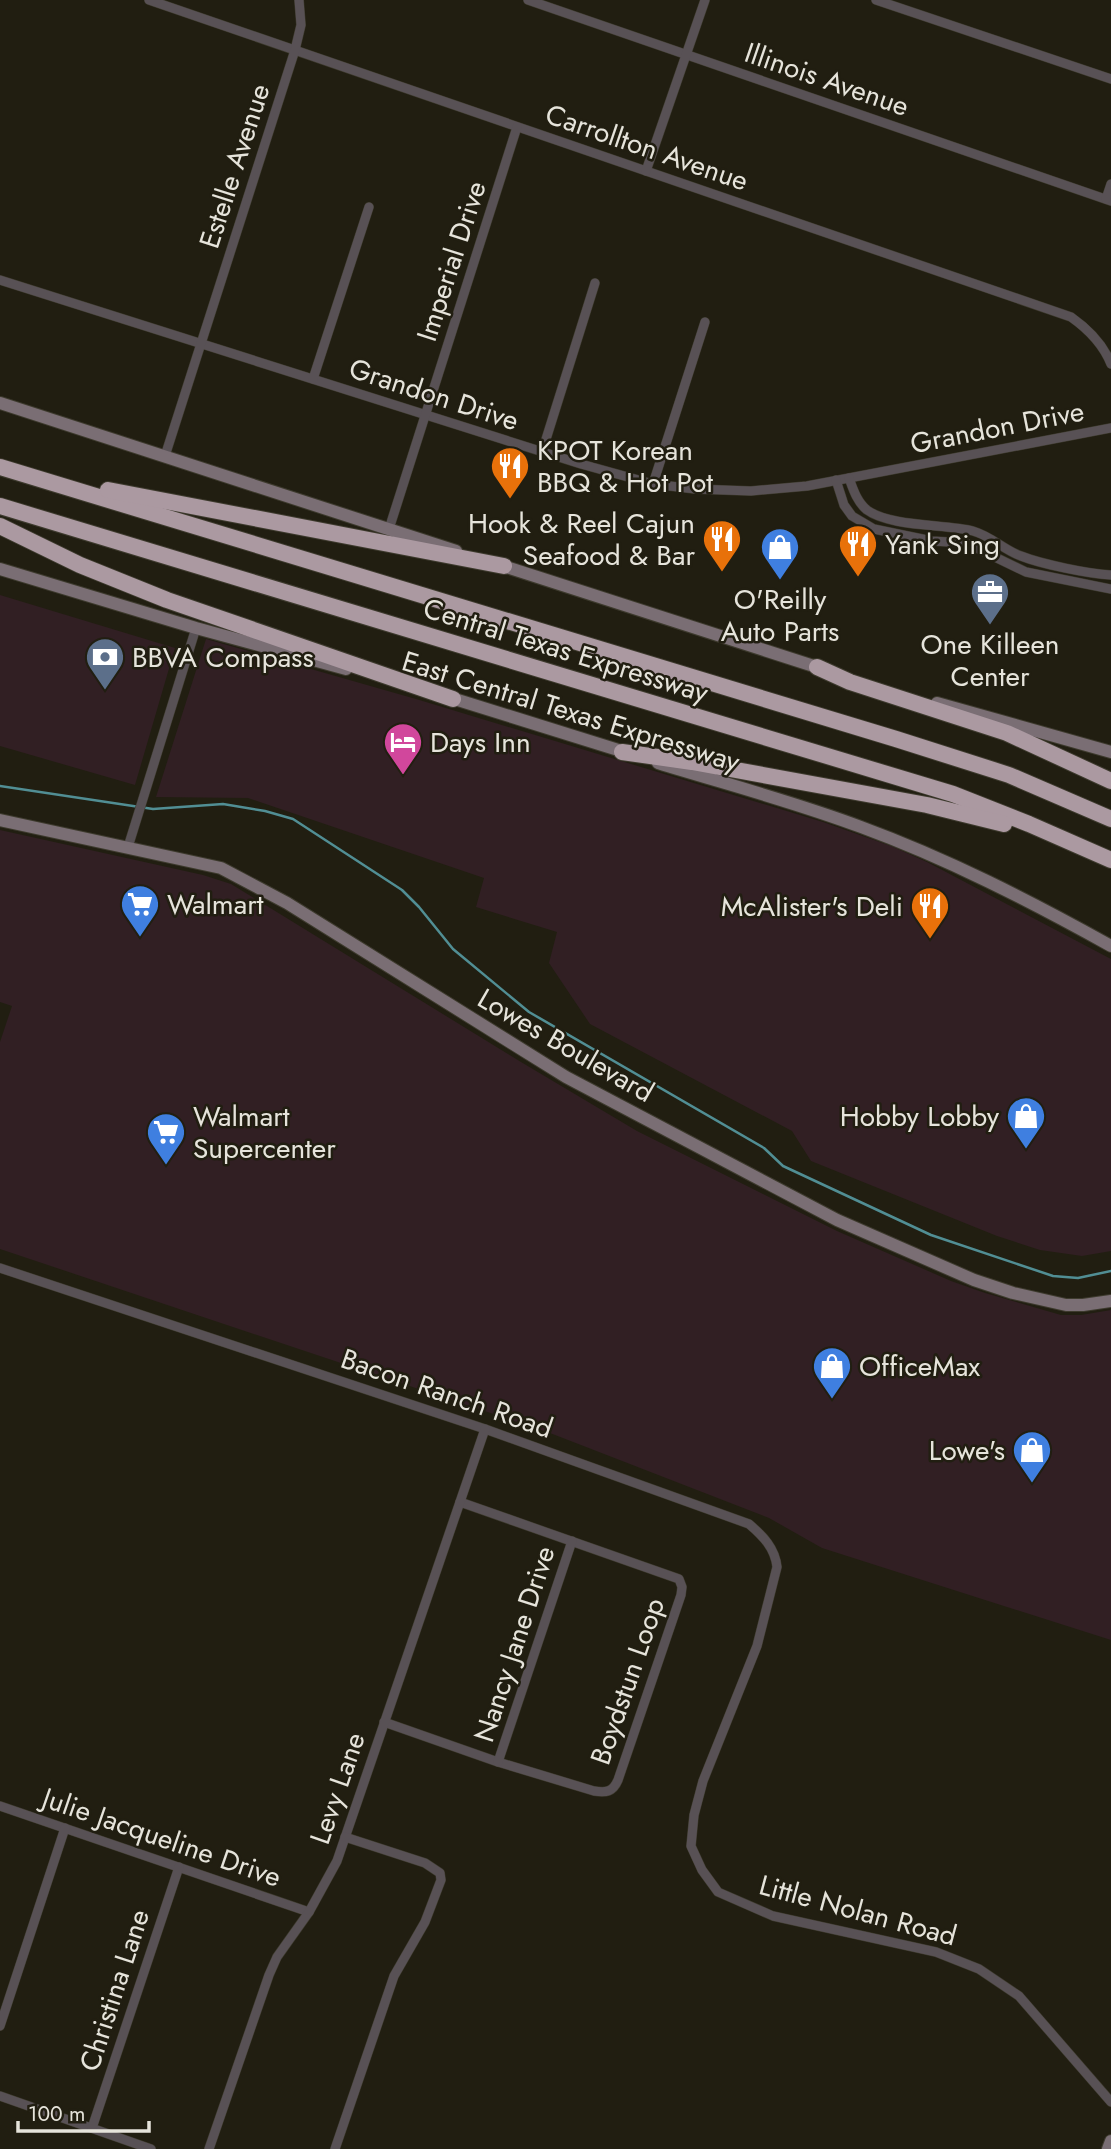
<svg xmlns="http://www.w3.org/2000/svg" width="1111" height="2149" font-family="Jost,sans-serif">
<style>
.commercial{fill:#311f23}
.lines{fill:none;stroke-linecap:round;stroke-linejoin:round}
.stream{stroke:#518e94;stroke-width:2.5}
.street-casing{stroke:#3d3a2d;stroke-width:10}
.secondary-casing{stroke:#3d3a2d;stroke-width:14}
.highway-casing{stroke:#3d3a2d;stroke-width:18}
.street{stroke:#585155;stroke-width:9}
.secondary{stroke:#7a6e74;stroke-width:12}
.highway{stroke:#ab99a1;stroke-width:16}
.labels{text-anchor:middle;stroke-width:5;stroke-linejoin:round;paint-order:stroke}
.street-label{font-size:28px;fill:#e6e4db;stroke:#211e11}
.poi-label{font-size:28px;fill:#e6e4db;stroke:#211e11;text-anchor:start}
</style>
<rect width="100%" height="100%" fill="#211e11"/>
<g class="commercial">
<polygon points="0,595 175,648 135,785 0,746"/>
<polygon points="206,639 416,699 823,822 891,846 927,862 1111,959 1111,1251 1082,1256 1040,1250 997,1236 811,1161 792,1131 590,1024 549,963 557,932 476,907 484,878 248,798 156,797"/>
<polygon points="0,830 203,875 231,884 521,1062 637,1131 837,1231 951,1281 985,1293 1061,1315 1081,1315 1111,1310 1111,1640 822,1548 769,1518 550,1433 0,1249 0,1042 12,1006 0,1002"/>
</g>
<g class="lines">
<polyline class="stream" points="0,786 153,809 223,804 265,811 293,819 402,890 419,907 453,949 529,1012 764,1148 783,1166 931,1235 1053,1276 1078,1278 1111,1271"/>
<g class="street-casing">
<g id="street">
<path d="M149 0 1071 317C1088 329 1103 344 1111 364"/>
<polyline points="528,0 1111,201"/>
<polyline points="876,0 1111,79"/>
<polyline points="646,171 705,0"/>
<polyline points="1106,199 1111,184"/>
<polyline points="0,280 581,464 653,484 695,489 751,491 807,486 1111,428"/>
<polyline points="313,379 369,207"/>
<polyline points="542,452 595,283"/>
<polyline points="165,456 295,50 301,25 299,0"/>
<path d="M849 478C853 489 857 502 867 510 890 527 946 524 973 531 991 536 1004 550 1021 556 1041 564 1089 574 1111 575"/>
<polyline points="836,480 844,505 852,516 874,529 932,541 966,543 1026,572 1111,589"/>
<polyline points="653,484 705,322"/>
<polyline points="389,529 517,127"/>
<polyline points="128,847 196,628"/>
<path d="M0 1268 485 1429 749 1524C763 1536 775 1548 777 1567L757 1646 703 1781 694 1815 691 1846 702 1870 718 1892 773 1916 936 1952 979 1969 1019 1996 1111 2102"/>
<path d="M384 1722 498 1762 594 1791C606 1793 613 1792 618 1780L681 1595 682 1587 679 1579 460 1502"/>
<polyline points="498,1762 572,1541"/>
<polyline points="0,1806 309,1912"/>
<polyline points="0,2026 65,1828"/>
<polyline points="0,2096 151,2149"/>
<polyline points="92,2128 179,1867"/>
<polyline points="209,2149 269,1975 277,1957 309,1912 337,1861 485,1429"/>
<polyline points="335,2149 394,1976 425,1922 441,1880 440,1873 425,1863 345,1837"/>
</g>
</g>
<g class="secondary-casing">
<g id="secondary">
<polyline points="0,403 456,551"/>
<polyline points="497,564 826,670"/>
<polyline points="0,569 196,628 346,669"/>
<polyline points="445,696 631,754"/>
<polyline points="937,703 1111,752"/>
<path d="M658 763C726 784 795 802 861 827 948 859 1030 901 1111 946"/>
<polyline points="0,820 221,868 287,903 566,1077 837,1220 974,1280 1013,1293 1066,1305 1083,1305 1111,1301"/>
<polyline points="1108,2149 1111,2141"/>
</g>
</g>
<g class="highway-casing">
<g id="highway">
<polyline points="0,467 896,739 1009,775 1111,819"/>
<polyline points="108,490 504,566"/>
<polyline points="0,506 953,794 1029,824 1111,860"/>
<polyline points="0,526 80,565 167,600 453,699"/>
<polyline points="817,667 850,682 1007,733 1111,781"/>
<polyline points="622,752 692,762 927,805 1004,824"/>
</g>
</g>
<use href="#street" class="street"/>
<use href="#secondary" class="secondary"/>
<use href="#highway" class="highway"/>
</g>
<defs>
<g id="restaurant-pin" transform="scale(2.0125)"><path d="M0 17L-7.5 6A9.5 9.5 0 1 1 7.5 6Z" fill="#e8710a" stroke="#211e11"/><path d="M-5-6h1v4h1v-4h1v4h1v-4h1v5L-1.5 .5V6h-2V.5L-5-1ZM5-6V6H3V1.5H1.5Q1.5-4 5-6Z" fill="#fff"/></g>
<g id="shop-pin" transform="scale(2.0125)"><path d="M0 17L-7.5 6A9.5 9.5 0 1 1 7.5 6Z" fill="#3f7fe0" stroke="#211e11"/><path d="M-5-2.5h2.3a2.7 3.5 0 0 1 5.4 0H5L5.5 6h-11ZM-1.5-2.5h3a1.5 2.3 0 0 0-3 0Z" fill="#fff"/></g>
<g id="office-pin" transform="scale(2.0125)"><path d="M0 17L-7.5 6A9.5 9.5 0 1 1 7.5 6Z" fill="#5c6f8a" stroke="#211e11"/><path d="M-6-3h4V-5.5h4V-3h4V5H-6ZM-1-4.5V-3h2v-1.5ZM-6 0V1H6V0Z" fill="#fff"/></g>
<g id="bank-pin" transform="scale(2.0125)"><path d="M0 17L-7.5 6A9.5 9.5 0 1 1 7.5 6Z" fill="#5c6f8a" stroke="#211e11"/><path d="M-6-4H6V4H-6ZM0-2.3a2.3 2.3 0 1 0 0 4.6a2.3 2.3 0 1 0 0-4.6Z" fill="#fff"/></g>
<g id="hotel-pin" transform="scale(2.0125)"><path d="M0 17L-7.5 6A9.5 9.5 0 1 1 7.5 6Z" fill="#d1479c" stroke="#211e11"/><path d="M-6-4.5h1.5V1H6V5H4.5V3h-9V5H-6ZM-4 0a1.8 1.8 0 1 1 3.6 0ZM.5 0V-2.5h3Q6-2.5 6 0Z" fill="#fff"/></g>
<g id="supermarket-pin" transform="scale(2.0125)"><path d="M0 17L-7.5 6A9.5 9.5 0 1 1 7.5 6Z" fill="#3f7fe0" stroke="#211e11"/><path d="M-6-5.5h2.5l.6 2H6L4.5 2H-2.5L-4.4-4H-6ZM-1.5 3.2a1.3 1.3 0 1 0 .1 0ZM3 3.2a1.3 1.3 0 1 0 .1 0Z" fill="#fff"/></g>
</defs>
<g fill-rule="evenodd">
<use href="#restaurant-pin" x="510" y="466"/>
<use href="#restaurant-pin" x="722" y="539"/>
<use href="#restaurant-pin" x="858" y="544"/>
<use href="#shop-pin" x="780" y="547"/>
<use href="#office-pin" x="990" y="592"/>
<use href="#bank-pin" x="105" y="657"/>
<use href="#hotel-pin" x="403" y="742"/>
<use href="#supermarket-pin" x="140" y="904"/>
<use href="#restaurant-pin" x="930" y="906"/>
<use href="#shop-pin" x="1026" y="1116"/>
<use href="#supermarket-pin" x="166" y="1132"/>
<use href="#shop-pin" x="832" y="1366"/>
<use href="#shop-pin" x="1032" y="1450"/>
</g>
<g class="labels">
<g class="street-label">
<text transform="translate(827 79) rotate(19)" y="10">Illinois Avenue</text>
<text transform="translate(647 147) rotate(19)" y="10">Carrollton Avenue</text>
<text transform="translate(234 166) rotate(-72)" y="10">Estelle Avenue</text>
<text transform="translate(451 261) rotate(-72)" y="10">Imperial Drive</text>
<text transform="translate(434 394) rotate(18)" y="10">Grandon Drive</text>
<text transform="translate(997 427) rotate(-11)" y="10">Grandon Drive</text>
<text transform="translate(566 650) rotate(17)" y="10">Central Texas Expressway</text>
<text transform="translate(571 711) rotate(17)" y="10">East Central Texas Expressway</text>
<text transform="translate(566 1045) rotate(30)" y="10">Lowes Boulevard</text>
<text transform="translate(447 1393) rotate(19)" y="10">Bacon Ranch Road</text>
<text transform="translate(514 1644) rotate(-72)" y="10">Nancy Jane Drive</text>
<text transform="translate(627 1681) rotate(-71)" y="10">Boydstun Loop</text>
<text transform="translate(337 1788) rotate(-71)" y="10">Levy Lane</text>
<text transform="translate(162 1837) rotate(19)" y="10">Julie Jacqueline Drive</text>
<text transform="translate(858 1910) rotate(15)" y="10">Little Nolan Road</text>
<text transform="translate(114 1990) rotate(-72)" y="10">Christina Lane</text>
</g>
<g class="poi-label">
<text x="537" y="460">KPOT Korean<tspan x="537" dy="32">BBQ &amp; Hot Pot</tspan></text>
<text x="695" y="533" text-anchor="end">Hook &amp; Reel Cajun<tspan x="695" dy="32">Seafood &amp; Bar</tspan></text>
<text x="885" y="554">Yank Sing</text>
<text x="780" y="609" text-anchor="middle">O'Reilly<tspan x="780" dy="32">Auto Parts</tspan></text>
<text x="990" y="654" text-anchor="middle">One Killeen<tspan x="990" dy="32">Center</tspan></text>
<text x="132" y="667">BBVA Compass</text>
<text x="430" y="752">Days Inn</text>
<text x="167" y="914">Walmart</text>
<text x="903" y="916" text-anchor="end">McAlister's Deli</text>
<text x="193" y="1126">Walmart<tspan x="193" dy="32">Supercenter</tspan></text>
<text x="999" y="1126" text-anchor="end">Hobby Lobby</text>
<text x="859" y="1376">OfficeMax</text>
<text x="1005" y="1460" text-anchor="end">Lowe's</text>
</g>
</g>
<path d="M18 2121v10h131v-10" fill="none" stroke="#e6e4db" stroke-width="3.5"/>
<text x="28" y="2121" font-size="21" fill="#e6e4db" stroke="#211e11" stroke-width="5" paint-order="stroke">100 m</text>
</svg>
